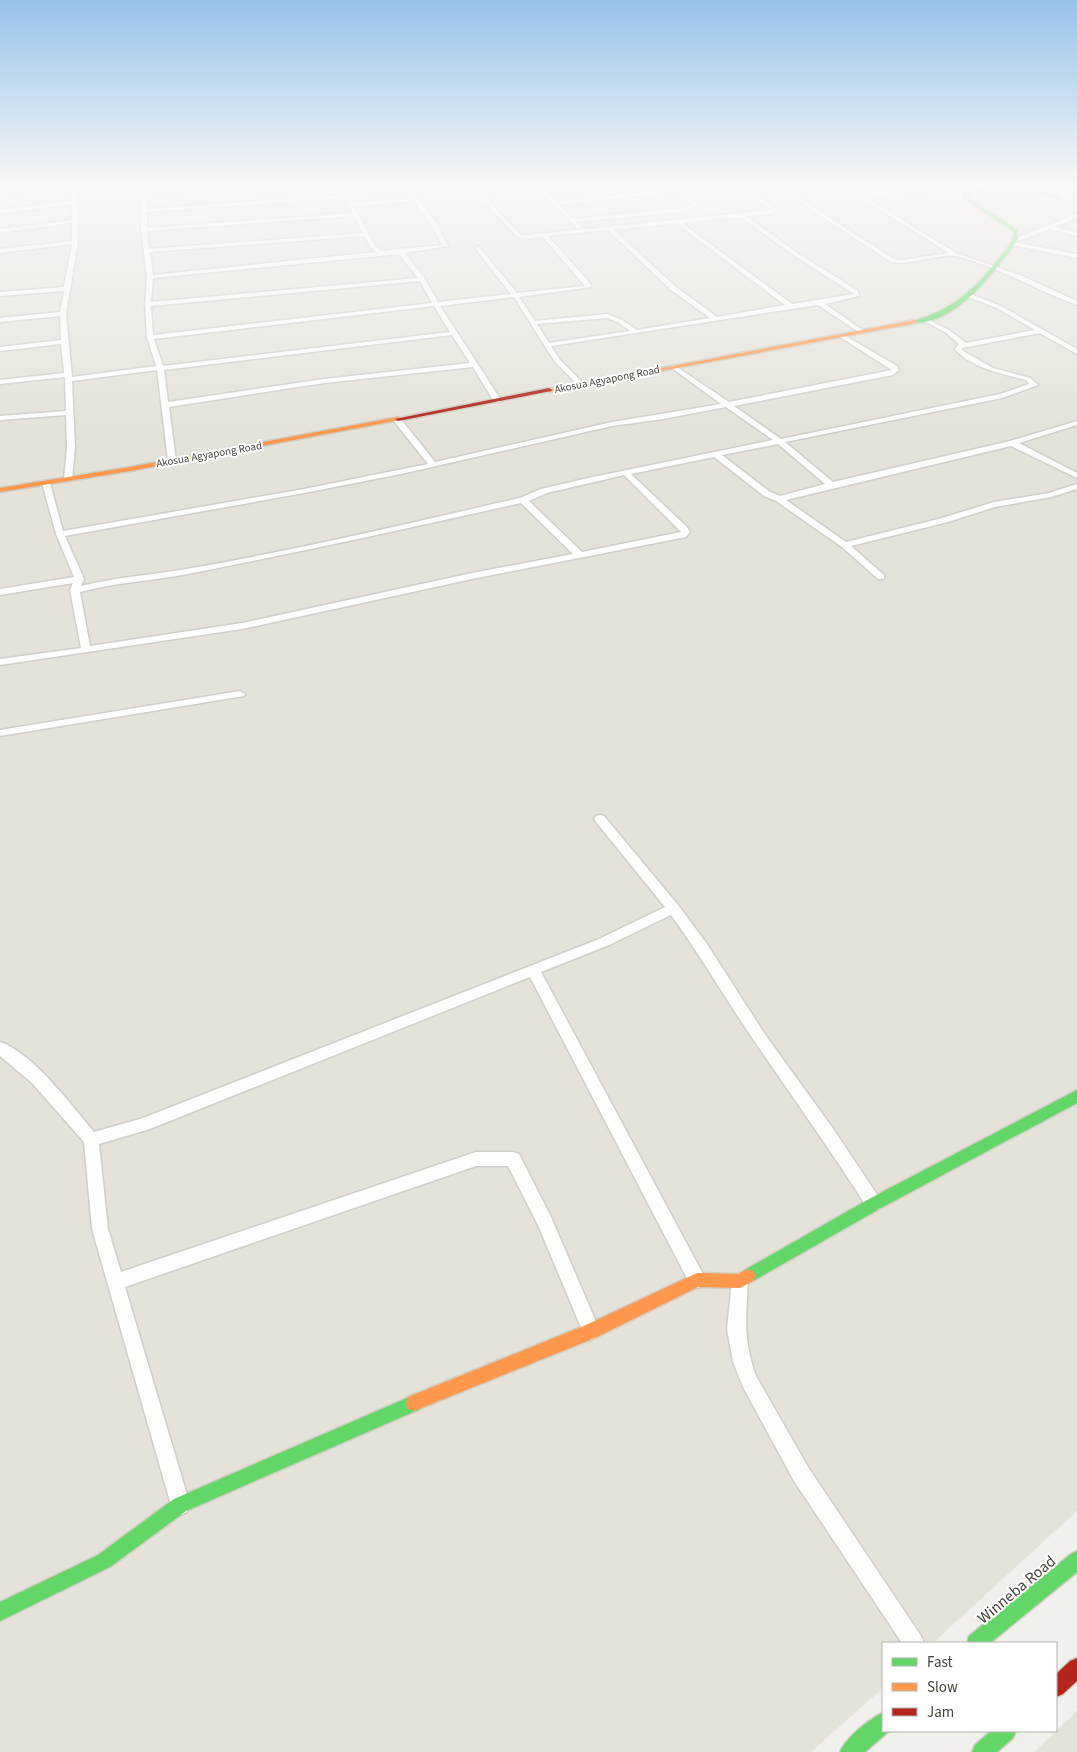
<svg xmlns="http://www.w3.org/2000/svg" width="1077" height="1752" font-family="'Source Sans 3',sans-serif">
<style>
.residential{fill:#e5e2da}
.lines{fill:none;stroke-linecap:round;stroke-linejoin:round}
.street-casing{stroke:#cfcec9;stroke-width:3}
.fast-casing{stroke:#d0cdc3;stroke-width:3}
.slow-casing{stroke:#d0cdc3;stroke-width:3}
.jam-casing{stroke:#d0cdc3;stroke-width:3}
.street{fill:#fdfdfc;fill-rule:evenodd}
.fast{fill:#63d668;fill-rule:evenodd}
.slow{fill:#ff974d;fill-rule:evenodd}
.jam{fill:#b3261e;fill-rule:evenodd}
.labels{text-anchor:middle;stroke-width:4;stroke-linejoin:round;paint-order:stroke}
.far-street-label{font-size:11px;fill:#474238;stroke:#fff}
.near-street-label{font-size:16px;fill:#474238;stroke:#fff}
</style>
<rect width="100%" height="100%" fill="#f1f0ec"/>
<g class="residential">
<polygon points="0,186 1077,186 1077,1511 933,1643 883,1643 883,1688 811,1752 0,1752"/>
<polygon points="1077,1711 1077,1752 1034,1752"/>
</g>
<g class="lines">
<g class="street-casing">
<g id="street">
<polygon points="42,186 53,186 0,194 0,192"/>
<path d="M73 186H77L78 242 66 314 72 377 156 366 147 337 145 304 147 277 141 230 142 186H146V191L242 186 147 194V209L343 195 339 186H343L353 203 412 198 404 186H408L437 224 448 246 405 253 425 279 438 302 511 294 475 248 478 246 517 293 585 286 543 237 526 239 517 237 470 186H474L521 235H526L771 210 736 186H741L778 210 771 214 746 216 799 254 858 291 859 296 825 304 865 332 860 333 818 305 551 346 560 360 582 382V386H579L555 362 514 297 440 306 501 400 500 402H494L473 367 324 383 169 407 176 461 172 463 168 461 157 370 72 381 75 447 72 479 68 481 64 479 67 447 66 415 0 420V416L66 411 65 377 0 384V380L64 373 61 344 0 351V347L61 340 60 316 0 322V318L60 312 64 291 0 296V292L64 287 72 244 0 253V249L72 241V223L0 233V229L72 220V204L0 214V210L72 201ZM345 198 353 213 147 228V212ZM414 201 431 224 442 245 382 251 376 247 354 206ZM354 216 363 233 149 249 147 231ZM740 217 795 256 854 294 792 304 682 223ZM676 223 785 305 717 317 676 287 614 230ZM608 230 671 290 710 318 637 330 622 320 607 314 535 321 519 297 591 287 590 283 548 236ZM365 236 371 248 376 252 153 275 150 252ZM399 254 418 278 151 302 153 278ZM420 281 432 303 153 335 151 306ZM434 306 450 332 163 366 154 339ZM606 318 618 322 630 331 549 343 537 324ZM452 335 470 363 324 379 168 402 164 370Z"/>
<path d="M535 186 541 187 570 186 544 190 556 202 673 189 670 186 682 189 681 191 700 206 683 212 576 222 581 227 578 229ZM676 192 693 205 683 208 573 219 559 205Z"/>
<path d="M775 186H780L894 259 902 260 949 253 842 186H847L861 194 950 187 956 188 966 196V198H962L950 189 865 197 956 253 1022 276 1077 301V305C1036 291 998 266 956 256 939 253 912 266 891 262Z"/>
<polygon points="1077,214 1077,218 1055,227 1077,232 1077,236 1050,229 1025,239 1016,241 1013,239"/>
<polygon points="1013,242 1077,254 1077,258 1011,245"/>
<path d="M970 294 1001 306 1077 349V354L1040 333 962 348 963 351 993 368 1030 378 1038 385 1002 398 785 442 833 482 1010 441 1077 421V425L1019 443 1077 473V478L1011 446 786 500 846 542 942 518 994 502 1049 493 1077 484V489L1051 497 995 507 948 522 851 546 884 575V579H878L842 547 776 501 764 496 714 457 631 474 687 527 690 532 686 537 472 579 242 629 0 665V659L81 648 70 590 73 583 0 595V589L74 577 56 534 42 483 43 481 50 483 63 531 304 489 428 464 393 420 397 418H400L435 462 612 422 721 404 672 368V366L674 365 729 402 892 370 840 337 839 336 842 334 897 366 899 370 893 375 734 406 781 439 1000 394 1029 384 1026 380C1003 374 971 368 955 349L959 344 945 332 922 320 927 319 949 330 966 343 1035 330 997 308 968 297ZM726 407 773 440 588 478 541 489 520 498C409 523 298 550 186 569 151 575 116 577 81 586L84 579 65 536 304 493 401 474 612 426 663 419ZM778 444 825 484 780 496 770 492 722 455ZM624 475 681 532 582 552 529 501 547 493ZM521 503 573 554 472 573 242 623 90 646 80 592C117 582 152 581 188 574 300 552 410 528 521 503Z"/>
<polygon points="240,691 245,694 244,696 0,736 0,730"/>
<path d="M600 815 604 816 678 905 707 944 764 1033 834 1130 880 1199 882 1204 880 1209 874 1211 868 1209C832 1152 793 1098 755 1042 726 1000 701 956 671 915L609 945 541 972 703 1274 705 1280 703 1286 697 1288 691 1286 530 977 150 1129 99 1144 108 1229 121 1272 476 1152H513L519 1154 551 1217 600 1331 597 1337 591 1340 585 1337 538 1225 508 1166H476L125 1287 190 1505 187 1512 180 1515 173 1512 92 1229 84 1142 32 1083 0 1056V1042C33 1053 72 1106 94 1132L143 1118 599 939 665 907 596 822 594 819 596 816Z"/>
<path d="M740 1273 746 1275 748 1281C746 1318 743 1340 756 1376L808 1467 921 1636 924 1643H902L794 1481 743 1387 733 1362 727 1329 732 1281 734 1275Z"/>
</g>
</g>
<g class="fast-casing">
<g id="fast">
<path d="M975 190 1024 194 1045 192 1060 198 1058 199 1045 194 1024 196 975 192 967 195 966 197 1018 230V239C996 271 957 324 913 323V321C952 310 975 290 999 258 1006 250 1014 242 1014 232L962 197 963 193Z"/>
<polygon points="1077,1090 1077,1103 879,1209 753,1281 748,1283 743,1281 740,1276 743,1271 869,1199"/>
<polygon points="414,1395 420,1397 422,1403 420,1409 186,1511 110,1567 0,1621 0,1602 98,1555 174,1499"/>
<polygon points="1077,1551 1077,1572 990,1643 967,1643 969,1636 1071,1554"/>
<path d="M883 1713V1731H889L865 1752H840C845 1739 870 1718 883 1713Z"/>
<polygon points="991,1731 1016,1731 1013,1738 997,1752 972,1752 975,1745"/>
</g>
</g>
<g class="slow-casing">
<g id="slow">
<polygon points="915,320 917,323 549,392 546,390"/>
<polygon points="398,417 400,418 400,420 130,471 0,492 0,488 130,467"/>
<polygon points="748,1269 753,1271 756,1276 753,1281 740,1288 698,1287 597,1337 414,1411 408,1409 406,1403 408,1397 586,1325 697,1273 738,1274"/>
</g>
</g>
<g class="jam-casing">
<g id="jam">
<polygon points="549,388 552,390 551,391 398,421 395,419"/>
<polygon points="1077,1658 1077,1681 1063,1694 1056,1697 1056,1674 1070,1661"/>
</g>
</g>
<use href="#street" class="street"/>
<use href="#fast" class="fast"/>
<use href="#slow" class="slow"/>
<use href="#jam" class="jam"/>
</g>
<linearGradient id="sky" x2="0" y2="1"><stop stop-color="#97c2ea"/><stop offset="0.43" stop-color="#f9f8f6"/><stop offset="1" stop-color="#f9f8f6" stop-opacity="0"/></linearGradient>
<rect width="1077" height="431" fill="url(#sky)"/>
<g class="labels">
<g class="far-street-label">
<text transform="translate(607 379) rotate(-11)" y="4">Akosua Agyapong Road</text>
<text transform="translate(209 454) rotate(-10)" y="4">Akosua Agyapong Road</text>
</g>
<g class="near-street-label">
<text transform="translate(1016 1589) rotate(-40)" y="6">Winneba Road</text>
</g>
</g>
<rect x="882" y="1642" width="175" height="90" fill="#ffffff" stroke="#b5b3af"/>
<rect x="892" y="1658" width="25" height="8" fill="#63d668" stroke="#b5b3af"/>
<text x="927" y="1667" font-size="15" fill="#474238">Fast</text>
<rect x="892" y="1683" width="25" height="8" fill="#ff974d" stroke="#b5b3af"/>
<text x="927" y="1692" font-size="15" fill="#474238">Slow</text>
<rect x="892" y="1708" width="25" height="8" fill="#b3261e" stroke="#b5b3af"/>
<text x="927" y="1717" font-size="15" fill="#474238">Jam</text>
</svg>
